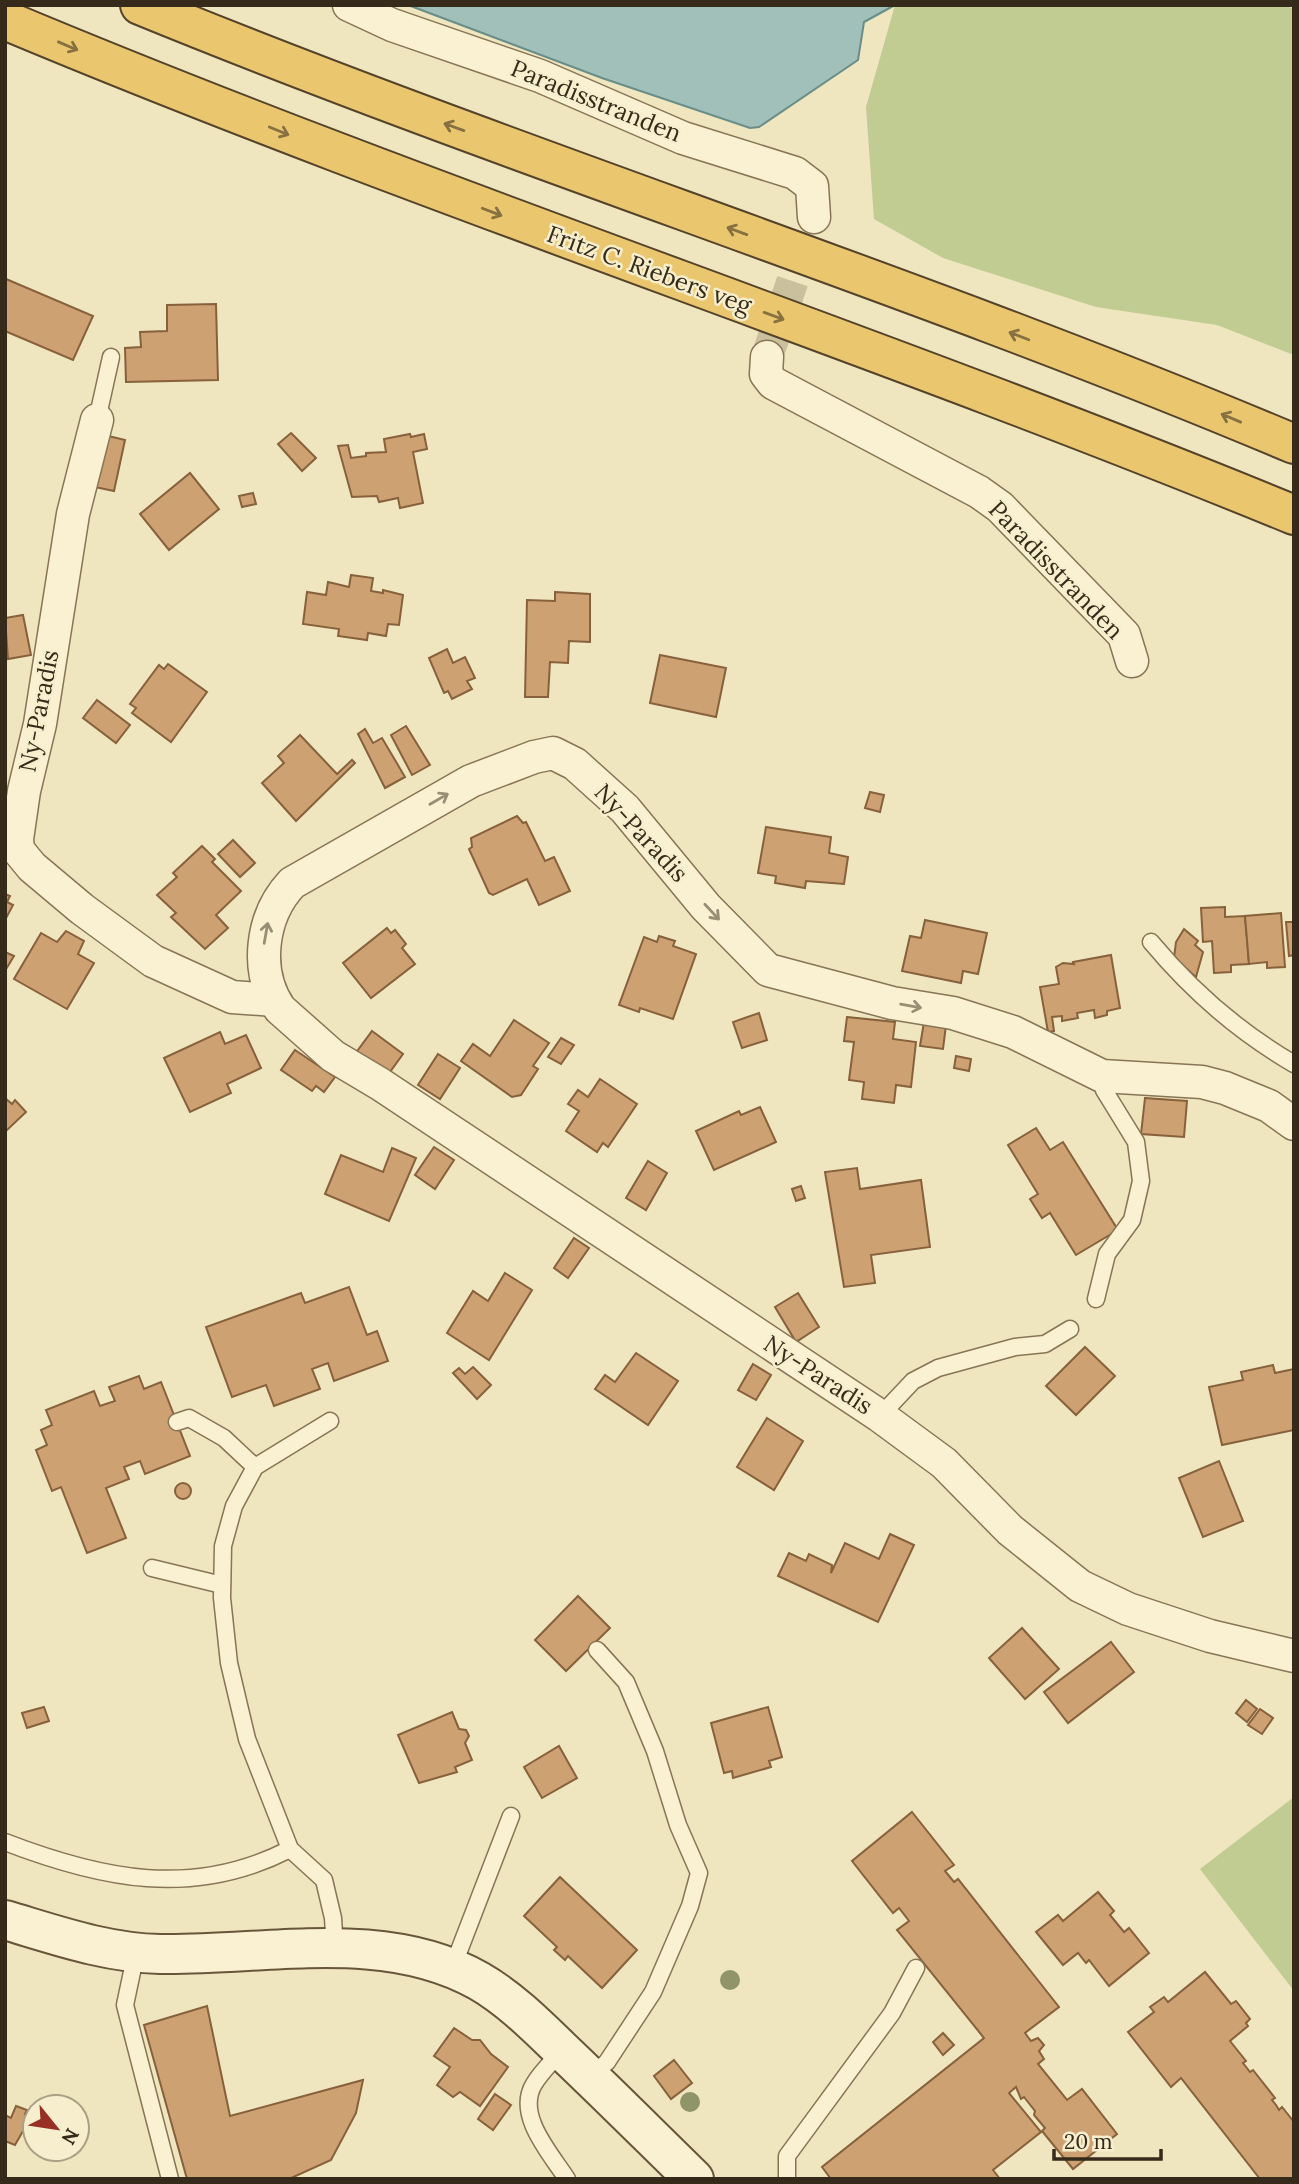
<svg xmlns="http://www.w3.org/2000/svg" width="1299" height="2184" font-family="Lora,serif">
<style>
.green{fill:#c0cc92}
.water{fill:#a1c0ba;stroke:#698d88;stroke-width:2}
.building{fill:#cea172;stroke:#86613c;stroke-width:2}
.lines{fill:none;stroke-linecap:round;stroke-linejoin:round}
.minor-tunnel{stroke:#cac09d;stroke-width:32;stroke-dasharray:32 16;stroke-linecap:butt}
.service-casing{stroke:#877556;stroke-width:19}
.minor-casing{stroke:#877556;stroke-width:35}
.secondary-casing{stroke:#68563a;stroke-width:42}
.trunk-casing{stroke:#54422b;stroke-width:42}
.service{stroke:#f9f1d1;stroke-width:16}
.minor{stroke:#f9f1d1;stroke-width:32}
.secondary{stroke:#f9f1d1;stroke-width:38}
.trunk{stroke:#eac66f;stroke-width:38}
.tree{fill:#8f9568}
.oneway{stroke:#877141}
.oneway2{stroke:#988e76}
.labels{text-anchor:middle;stroke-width:5;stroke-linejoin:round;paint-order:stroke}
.street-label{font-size:24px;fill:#362b1b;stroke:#f6eecd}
</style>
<rect width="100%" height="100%" fill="#efe5be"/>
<g class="green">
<polygon points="895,5 1283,5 1294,9 1294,355 1217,325 1096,307 943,258 874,219 866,107"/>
<polygon points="1294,1797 1294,1991 1200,1869"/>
</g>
<polygon class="water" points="408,5 895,5 864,22 858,60 759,127 750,128 602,78"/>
<g class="building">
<polygon points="6,279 93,316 73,360 5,331"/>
<polygon points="216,304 218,380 126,382 125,348 141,347 140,332 167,331 167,305"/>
<polygon points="291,433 316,458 302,471 278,444"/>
<polygon points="100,434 125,440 114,491 90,486"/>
<polygon points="410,434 411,437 424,434 427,449 413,452 423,503 400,508 398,498 379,502 377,496 352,497 338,446 348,445 351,458 366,456 366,453 386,452 384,439"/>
<polygon points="190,473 219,509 169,550 140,514"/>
<polygon points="253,493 256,504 242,507 239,496"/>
<polygon points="351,575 373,578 371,591 383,593 383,590 403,595 399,625 388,624 386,636 368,633 367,640 338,636 339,629 303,624 307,592 326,595 328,582 349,587"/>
<polygon points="555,592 590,594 590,642 569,641 568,663 550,662 548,697 525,697 527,600 555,601"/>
<polygon points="23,615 31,655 8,659 5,618"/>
<polygon points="447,649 453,663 465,657 475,678 467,681 472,689 452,699 448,691 444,693 429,658"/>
<polygon points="660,655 726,668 716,717 650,703"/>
<polygon points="168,664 207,692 171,742 132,713 136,708 130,704 159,665 164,669"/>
<polygon points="97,700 130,725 116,743 83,718"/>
<polygon points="406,726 430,765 412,775 391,735"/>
<polygon points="365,729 373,743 382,738 405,777 385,788 358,734"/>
<polygon points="300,735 337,774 352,760 355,763 296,821 262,783 284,763 278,756"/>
<polygon points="870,792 884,795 880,812 865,808"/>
<polygon points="517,816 523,823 526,822 545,861 554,857 570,891 539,905 527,879 493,895 489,893 469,849 472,847 471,838"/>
<polygon points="766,827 831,837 829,853 848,857 844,884 806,881 805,888 775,883 776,876 758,873"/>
<polygon points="233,840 255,863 240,877 218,854"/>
<polygon points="202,846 215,859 212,862 241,891 216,915 228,928 205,949 171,917 176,913 157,895 177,877 173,873"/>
<polygon points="5,894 10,896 7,902 13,905 5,920"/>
<polygon points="1225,907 1225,917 1245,916 1249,964 1231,965 1231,972 1214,973 1212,941 1203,942 1201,908"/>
<polygon points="1281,913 1285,967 1267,968 1267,962 1249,964 1245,916"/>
<polygon points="925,920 987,933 978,974 963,971 961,983 902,971 910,936 921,938"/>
<polygon points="1286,922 1294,922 1294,955 1289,956"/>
<polygon points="387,928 391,933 395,930 406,944 402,948 415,964 371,998 343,963"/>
<polygon points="1184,929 1198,941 1195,945 1203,952 1196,977 1174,958 1176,942"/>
<polygon points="66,931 84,941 78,954 94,963 67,1009 14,979 41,933 57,942"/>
<polygon points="659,936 675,941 673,946 696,954 673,1019 640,1008 639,1012 619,1005 644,937 657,942"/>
<polygon points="5,952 14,956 5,971"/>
<polygon points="1111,955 1120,1008 1107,1011 1107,1015 1095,1018 1094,1010 1077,1013 1078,1018 1062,1021 1062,1016 1052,1017 1054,1031 1048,1032 1040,987 1059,984 1056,967 1063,963 1074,964 1073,962"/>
<polygon points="759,1013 767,1040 742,1048 733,1022"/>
<polygon points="847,1017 895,1022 893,1039 916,1042 911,1087 896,1085 894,1103 862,1099 864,1082 849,1080 854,1042 844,1041"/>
<polygon points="514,1020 549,1043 533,1066 538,1069 521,1095 512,1097 461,1061 473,1044 490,1056"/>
<polygon points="924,1022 946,1025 943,1049 920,1046"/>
<polygon points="372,1031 403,1054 387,1076 355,1054"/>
<polygon points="220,1032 225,1044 246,1035 261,1068 227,1084 231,1093 190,1112 164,1058"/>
<polygon points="561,1038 574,1045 561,1064 548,1057"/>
<polygon points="295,1050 335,1077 324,1092 316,1086 312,1091 281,1070"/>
<polygon points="438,1054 460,1068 440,1099 418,1085"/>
<polygon points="956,1056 971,1059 969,1071 954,1068"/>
<polygon points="600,1079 637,1104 608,1147 603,1143 597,1152 566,1131 579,1111 568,1104 578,1090 588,1097"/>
<polygon points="5,1098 12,1104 15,1100 26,1112 5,1132"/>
<polygon points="1145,1098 1187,1101 1184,1137 1141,1134"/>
<polygon points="760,1107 776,1142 714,1170 696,1131 739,1111 741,1115"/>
<polygon points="1036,1128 1050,1150 1063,1142 1118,1230 1076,1255 1050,1213 1042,1218 1030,1199 1038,1194 1008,1145"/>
<polygon points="434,1147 454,1160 435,1189 415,1175"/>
<polygon points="392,1148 416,1158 389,1221 325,1194 341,1155 383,1172"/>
<polygon points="648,1161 667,1173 646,1210 626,1198"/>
<polygon points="857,1168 860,1189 921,1180 930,1247 871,1255 875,1283 844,1287 825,1172"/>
<polygon points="801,1186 805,1198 796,1201 792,1189"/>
<polygon points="574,1238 589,1248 568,1278 554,1268"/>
<polygon points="505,1273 532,1290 489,1360 447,1333 473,1291 488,1301"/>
<polygon points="349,1287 367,1335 377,1331 388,1361 334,1381 328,1363 312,1369 320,1389 274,1406 266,1385 232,1397 206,1327 301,1293 305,1303"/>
<polygon points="798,1293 819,1327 796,1342 775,1307"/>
<polygon points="1085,1347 1115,1376 1076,1415 1046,1386"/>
<polygon points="636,1353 678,1381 648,1425 595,1389 605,1375 615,1382"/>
<polygon points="753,1364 771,1375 756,1400 738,1390"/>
<polygon points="1273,1365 1275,1373 1294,1369 1294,1430 1222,1445 1209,1387 1243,1380 1241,1372"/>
<polygon points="473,1367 491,1385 477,1399 453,1373 459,1368 465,1374"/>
<polygon points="139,1376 144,1389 161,1382 190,1456 145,1474 140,1461 124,1467 129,1479 106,1488 126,1538 87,1553 61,1487 52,1491 36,1450 47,1445 41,1430 52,1425 46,1410 94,1391 100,1406 115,1401 109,1387"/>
<polygon points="767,1418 803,1441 774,1490 737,1467"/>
<polygon points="1219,1461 1243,1521 1203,1537 1179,1478"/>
<circle cx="183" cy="1491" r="8"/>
<polygon points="890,1534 914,1545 878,1622 778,1576 789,1553 806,1561 809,1554 832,1565 831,1573 845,1543 879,1559"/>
<polygon points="578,1596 610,1628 566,1671 535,1640"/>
<polygon points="1022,1628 1059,1669 1025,1699 989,1658"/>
<polygon points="1111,1642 1134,1672 1068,1723 1044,1692"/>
<polygon points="1246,1700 1257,1709 1247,1722 1236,1713"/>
<polygon points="44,1707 49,1721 27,1728 22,1713"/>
<polygon points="768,1707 782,1757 769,1761 771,1767 733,1778 732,1771 724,1773 711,1723"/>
<polygon points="1260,1709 1273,1718 1262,1734 1248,1725"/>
<polygon points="452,1712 459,1729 466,1730 469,1736 465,1743 472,1760 455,1767 457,1772 419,1783 398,1735"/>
<polygon points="559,1746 577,1778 542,1798 524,1767"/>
<polygon points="912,1812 954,1865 945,1871 954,1882 958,1879 1059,2007 1025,2033 1031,2041 1038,2038 1044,2045 1039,2051 1044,2059 1038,2064 1067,2100 1082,2089 1117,2134 1073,2169 1042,2131 1045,2128 1034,2115 1035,2111 1024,2097 1021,2099 1016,2087 1009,2093 1041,2132 993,2170 1000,2179 831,2179 822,2167 984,2038 897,1930 909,1921 899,1908 893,1913 852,1861"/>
<polygon points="560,1877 637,1950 602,1988 568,1956 565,1960 554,1950 557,1947 524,1916"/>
<polygon points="1098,1892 1114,1911 1110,1915 1124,1932 1129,1928 1149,1953 1109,1986 1089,1960 1086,1963 1078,1953 1063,1965 1036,1932 1058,1915 1063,1921"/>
<polygon points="1205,1972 1231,2004 1236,2001 1250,2019 1246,2023 1248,2026 1230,2041 1246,2061 1243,2063 1250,2072 1253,2070 1275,2098 1272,2100 1276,2105 1279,2110 1282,2107 1294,2122 1294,2179 1260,2179 1181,2078 1171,2087 1128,2032 1154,2012 1150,2007 1164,1997 1168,2002"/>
<polygon points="207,2006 230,2116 363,2080 356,2113 331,2160 289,2179 187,2179 144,2025"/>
<polygon points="454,2028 472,2040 480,2040 491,2054 508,2067 480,2106 460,2092 453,2097 437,2085 450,2067 434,2056"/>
<polygon points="943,2033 954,2045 943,2055 933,2042"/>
<polygon points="674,2060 692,2083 671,2099 654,2076"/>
<polygon points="495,2094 511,2105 493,2130 478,2119"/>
<polygon points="16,2106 27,2110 25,2114 31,2117 15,2145 5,2141 5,2115 11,2118"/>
</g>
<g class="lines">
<polyline class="minor-tunnel" points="767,357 814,217"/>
<g class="service-casing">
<g id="service">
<polyline points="97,420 111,357"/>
<path d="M1151 942C1191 990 1239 1032 1294 1064"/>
<polyline points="1096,1299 1107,1254 1132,1220 1141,1181 1136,1142 1104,1090 1102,1076"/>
<polyline points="880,1416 913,1381 938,1368 1015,1347 1045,1344 1070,1329"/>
<polyline points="330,1421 255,1467 234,1506 223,1546 222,1598 229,1663 247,1739 290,1849 324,1880 333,1918 335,1949"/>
<polyline points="177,1422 189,1418 224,1438 255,1467"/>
<polyline points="152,1568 222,1585"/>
<path d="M5 1842C101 1879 193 1899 290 1849"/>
<polyline points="136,1953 125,2005 170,2179"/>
<polyline points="452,1969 511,1816"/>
<path d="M562 2050C553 2061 541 2072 534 2084 515 2115 551 2154 567 2179"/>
<polyline points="590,2077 607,2062 653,1992 690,1906 699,1873 678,1825 655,1751 626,1682 597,1650"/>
<polyline points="787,2179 787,2156 892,2013 916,1968"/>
</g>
</g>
<g class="minor-casing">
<g id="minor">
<polyline points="349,5 392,25 540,76 683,138 795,173 812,186 814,217"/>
<polyline points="767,357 766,374 773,383 979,492 1000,507 1124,635 1132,661"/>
<polyline points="97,420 73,514 40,724 24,791 17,839 18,850 32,867 82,909 153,961 232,997 274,1000"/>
<path d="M1294 1124 1269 1106 1225 1088 1202 1082 1102 1076 1013 1032 953 1013 892 1003 768 970 706 907 625 809 575 764 553 753 534 757 471 781 292 883C261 916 254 971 280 1009L333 1056 380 1084 880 1416 944 1463 1010 1530 1080 1586 1128 1609 1210 1636 1294 1656"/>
</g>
</g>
<g class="secondary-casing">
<path id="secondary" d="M5 1920C56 1935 106 1953 160 1954 265 1956 383 1927 479 1981 512 2000 541 2030 568 2056 611 2097 652 2138 694 2179"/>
</g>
<g class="trunk-casing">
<g id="trunk">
<path d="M140 5C521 161 915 284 1294 444"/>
<path d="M5 20C430 198 868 340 1294 515"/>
</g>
</g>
<use href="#service" class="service"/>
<use href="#minor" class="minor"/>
<use href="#secondary" class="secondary"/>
<use href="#trunk" class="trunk"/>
</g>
<g class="tree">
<circle cx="730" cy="1980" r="10"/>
<circle cx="690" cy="2102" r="10"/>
</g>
<defs><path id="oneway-shaft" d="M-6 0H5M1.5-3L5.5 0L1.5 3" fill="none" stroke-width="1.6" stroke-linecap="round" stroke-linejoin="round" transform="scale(1.75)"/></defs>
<g class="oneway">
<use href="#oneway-shaft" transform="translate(68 46) rotate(23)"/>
<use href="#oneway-shaft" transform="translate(454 127) rotate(-160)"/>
<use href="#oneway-shaft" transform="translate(279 131) rotate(22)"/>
<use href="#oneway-shaft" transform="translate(492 212) rotate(21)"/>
<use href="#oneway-shaft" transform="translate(737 231) rotate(-160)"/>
<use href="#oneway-shaft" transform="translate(774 316) rotate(20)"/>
<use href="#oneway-shaft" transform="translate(1019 336) rotate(-159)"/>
<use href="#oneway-shaft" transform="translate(1231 418) rotate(-157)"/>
</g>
<g class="oneway2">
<use href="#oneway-shaft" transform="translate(439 799) rotate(-30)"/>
<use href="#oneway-shaft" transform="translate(712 912) rotate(47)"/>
<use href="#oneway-shaft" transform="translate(266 933) rotate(-80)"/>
<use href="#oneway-shaft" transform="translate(911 1006) rotate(10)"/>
</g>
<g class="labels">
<g class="street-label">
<text transform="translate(596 101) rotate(22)" y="8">Paradisstranden</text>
<text transform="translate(649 270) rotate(20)" y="8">Fritz C. Riebers veg</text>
<text transform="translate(1056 570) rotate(46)" y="8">Paradisstranden</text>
<text transform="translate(39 711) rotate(-79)" y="8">Ny-Paradis</text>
<text transform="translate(641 833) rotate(47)" y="8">Ny-Paradis</text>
<text transform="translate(818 1375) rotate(33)" y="8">Ny-Paradis</text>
</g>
</g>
<rect width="1299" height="2184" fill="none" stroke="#362b1b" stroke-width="14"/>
<g transform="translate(56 2128) rotate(120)"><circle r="33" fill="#f6eecd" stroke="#a9a086" stroke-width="2"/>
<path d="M0-5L12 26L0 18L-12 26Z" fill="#972f25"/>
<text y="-10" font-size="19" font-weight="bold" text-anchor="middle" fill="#362b1b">N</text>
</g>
<path d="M1054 2149v10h107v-10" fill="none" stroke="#362b1b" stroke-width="3.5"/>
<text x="1064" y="2149" font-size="21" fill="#362b1b" stroke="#f6eecd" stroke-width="5" paint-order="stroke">20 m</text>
</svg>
